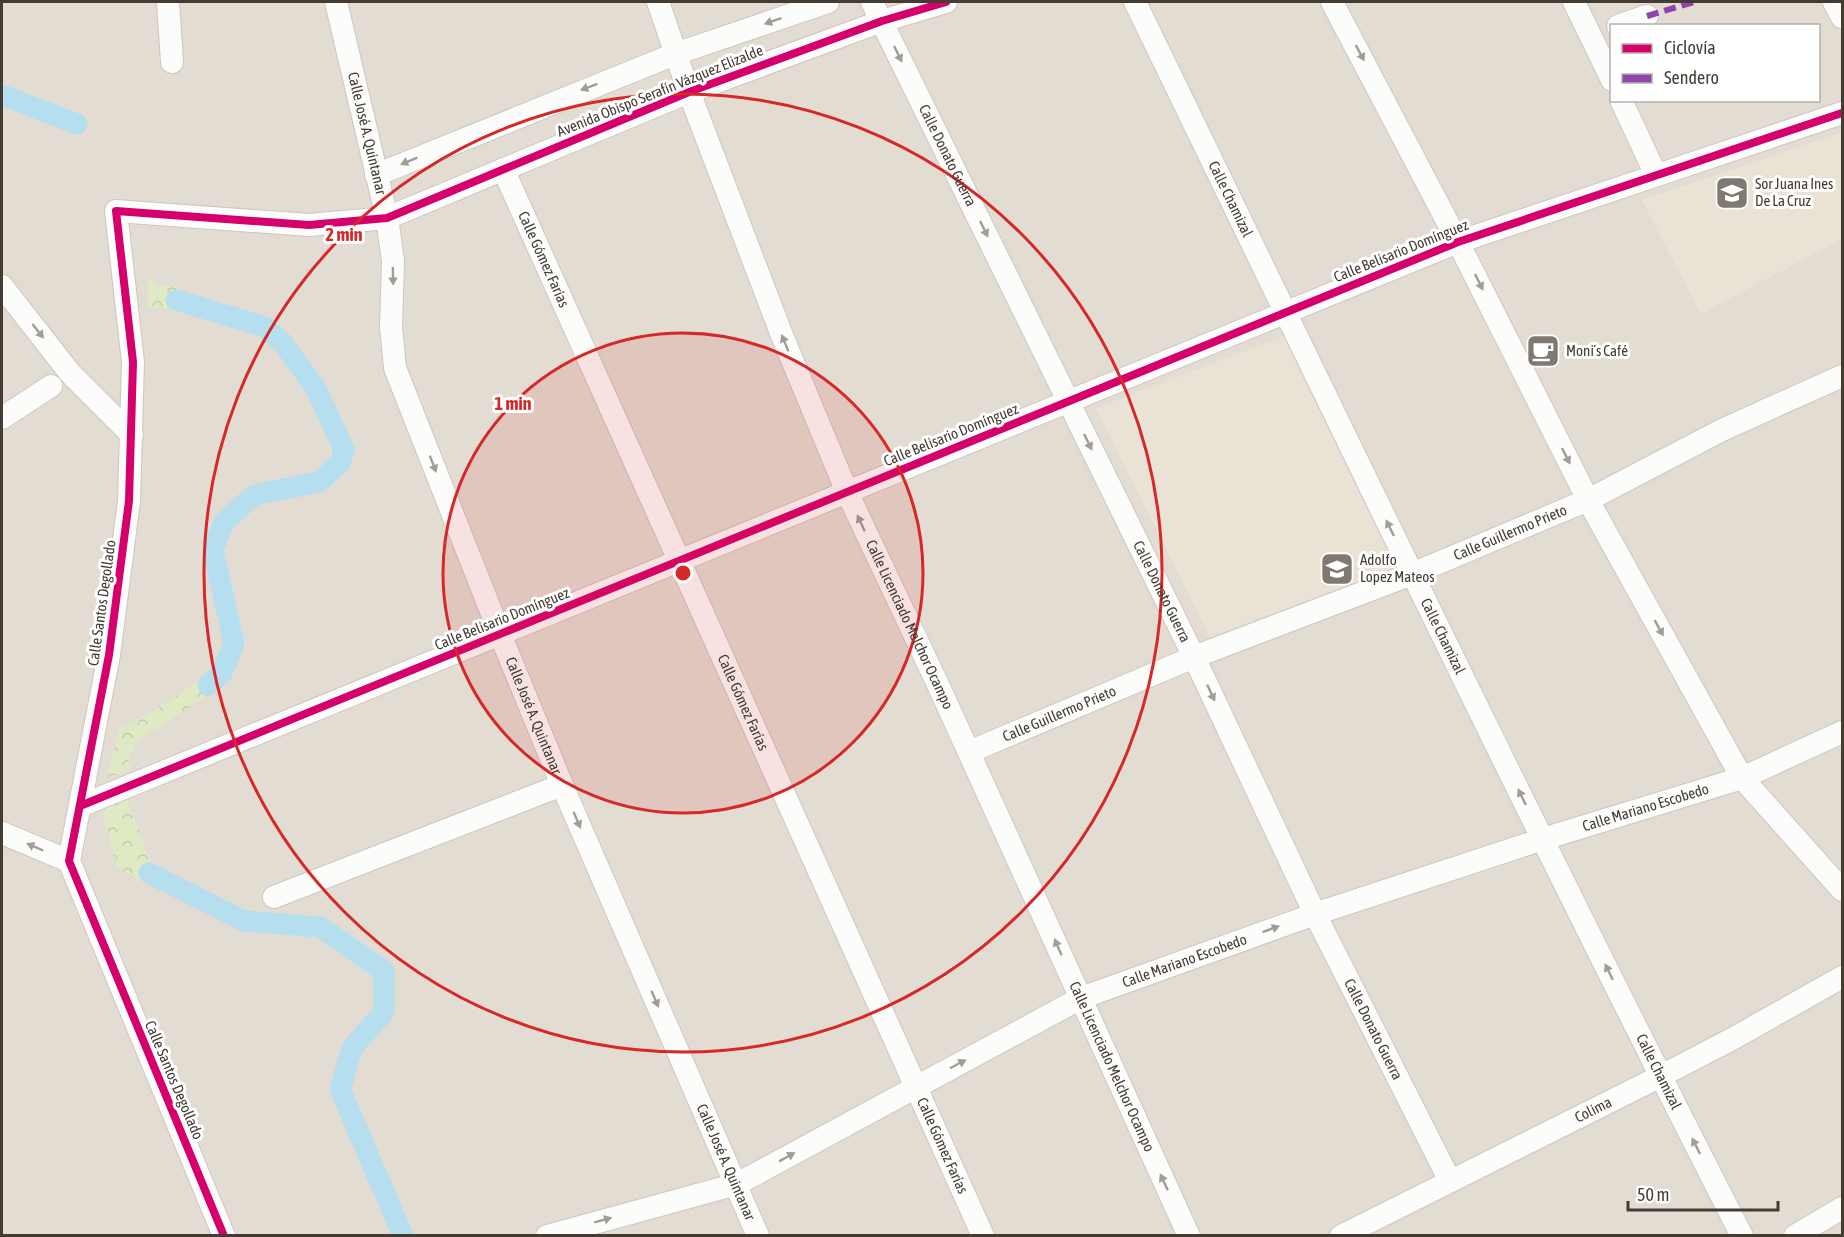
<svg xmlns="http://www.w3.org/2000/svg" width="1844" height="1237" font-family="'Asap Condensed',sans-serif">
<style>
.residential{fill:#e3dcd3;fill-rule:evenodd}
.education{fill:#eae2d5}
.park{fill:url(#park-crowns)}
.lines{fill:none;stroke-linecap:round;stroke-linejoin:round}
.canal{stroke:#b5deee;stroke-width:21}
.minor-casing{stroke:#cbc7c3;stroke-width:24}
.minor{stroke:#fcfcfb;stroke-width:22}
.quiet{stroke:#8e44ad;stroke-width:6;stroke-dasharray:12 6;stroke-linecap:butt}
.cycleway-casing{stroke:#fff;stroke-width:11}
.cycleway{stroke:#d6006c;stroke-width:8}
.oneway{fill:#a09c97}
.ring{fill:none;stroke:#d62828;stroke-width:3}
.labels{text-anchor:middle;stroke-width:6;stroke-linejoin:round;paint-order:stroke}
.street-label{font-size:15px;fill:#443c33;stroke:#fff}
.poi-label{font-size:15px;fill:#443c33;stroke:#fff;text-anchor:start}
.centre{fill:#d62828;stroke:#fff;stroke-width:3}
.ring-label{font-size:18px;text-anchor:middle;font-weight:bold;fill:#d62828;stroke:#fff;stroke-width:6;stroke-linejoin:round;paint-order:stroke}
</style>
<defs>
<pattern id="park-crowns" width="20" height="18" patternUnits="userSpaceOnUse" patternTransform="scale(1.5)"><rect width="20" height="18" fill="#dfeac5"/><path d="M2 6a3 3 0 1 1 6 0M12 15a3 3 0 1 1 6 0" fill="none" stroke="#c1caaa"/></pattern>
</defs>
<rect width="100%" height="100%" fill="#eeebe6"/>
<path class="residential" d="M2 2H1842V1235H2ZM1612 26H1818V100H1612Z"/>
<g class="education">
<polygon points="1842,132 1842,239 1701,314 1642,200"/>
<polygon points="1287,335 1399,566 1210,637 1096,408"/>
</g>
<g class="park">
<polygon points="148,277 159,285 178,287 175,309 148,307"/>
<polygon points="199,681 209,694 137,741 128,761 131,769 107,779 119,729 135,722"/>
<polygon points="126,797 154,871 147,884 117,867 103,813 108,806"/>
</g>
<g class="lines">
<g class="canal">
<polyline points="2,95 77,124"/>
<polyline points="176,300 265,327 283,343 316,389 344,449 341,462 319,482 254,495 224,522 213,550 234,644 222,673 208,685"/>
<polyline points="149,873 244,921 320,927 384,971 384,1012 352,1048 340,1089 403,1236"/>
</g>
<g class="minor-casing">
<g id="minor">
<polyline points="168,2 172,62"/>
<path id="s1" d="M336 2 387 218 393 261 391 327 395 368 500 634 562 785 758 1236"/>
<path id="s2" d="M658 2 689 92 781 333 847 492 940 689 1189 1236"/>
<path id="s3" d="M872 2 1194 657 1315 914 1450 1181"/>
<path id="s4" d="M1135 2C1335 414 1533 828 1742 1236"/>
<polyline points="1332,2 1458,242 1588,500 1742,778 1842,890"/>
<polyline points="1574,2 1612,80"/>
<polyline points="1834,2 1842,17"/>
<polyline points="1618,26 1647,16"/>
<polyline points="1621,100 1656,175"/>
<path id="s5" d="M503 169 983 1236"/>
<polyline points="376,175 675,54 828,2"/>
<polyline points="2,286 70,373 132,435"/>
<polyline points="2,418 51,386"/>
<path id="s6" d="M969 752 1194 657 1412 574 1588 500 1722 430 1842 376"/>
<polyline points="80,806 1458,242 1842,113"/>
<polyline points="2,833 69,861"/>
<polyline points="274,897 562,785"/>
<polyline points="224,1236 69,861 109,655 129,501 133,362 116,211 309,225 387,218 689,92 882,21 946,2"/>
<path id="s7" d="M547 1236 737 1184 1081 998 1315 914 1543 839 1742 778 1842 732"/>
<path id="s8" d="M1341 1236 1661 1076 1734 1038 1842 977"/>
<polyline points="1795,1236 1842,1208"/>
</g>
</g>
<use href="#minor" class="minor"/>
<polyline class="quiet" points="1647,16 1694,2"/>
<g class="cycleway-casing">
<g id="cycleway">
<polyline points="80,806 1458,242 1842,113"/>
<polyline points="224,1236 69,861 109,655 129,501 133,362 116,211 309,225 387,218 689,92 882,21 946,2"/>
</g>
</g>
<use href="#cycleway" class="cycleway"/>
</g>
<defs><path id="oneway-solid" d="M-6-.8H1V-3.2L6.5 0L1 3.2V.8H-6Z" transform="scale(1.5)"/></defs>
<g class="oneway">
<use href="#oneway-solid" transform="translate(773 21) rotate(161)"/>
<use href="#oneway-solid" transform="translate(1360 53) rotate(62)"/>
<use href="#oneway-solid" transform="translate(898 54) rotate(64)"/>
<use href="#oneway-solid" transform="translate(589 87) rotate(159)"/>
<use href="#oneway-solid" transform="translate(409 161) rotate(158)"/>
<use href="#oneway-solid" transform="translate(984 229) rotate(64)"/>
<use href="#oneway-solid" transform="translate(393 276) rotate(89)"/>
<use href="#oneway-solid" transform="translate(1479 282) rotate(63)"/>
<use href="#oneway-solid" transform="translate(38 331) rotate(52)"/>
<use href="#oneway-solid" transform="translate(785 343) rotate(-112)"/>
<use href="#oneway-solid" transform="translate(1088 442) rotate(64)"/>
<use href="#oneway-solid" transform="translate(1566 456) rotate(63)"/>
<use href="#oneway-solid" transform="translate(433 464) rotate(69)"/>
<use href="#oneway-solid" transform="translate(861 523) rotate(-115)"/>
<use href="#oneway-solid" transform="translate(1390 528) rotate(-116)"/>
<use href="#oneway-solid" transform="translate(1659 628) rotate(61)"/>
<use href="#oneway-solid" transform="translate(1211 693) rotate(65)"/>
<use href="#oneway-solid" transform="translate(1522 797) rotate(-116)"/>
<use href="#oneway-solid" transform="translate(577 820) rotate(67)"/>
<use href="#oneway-solid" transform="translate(35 847) rotate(-157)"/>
<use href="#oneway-solid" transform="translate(1271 929) rotate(-20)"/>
<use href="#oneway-solid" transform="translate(1058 947) rotate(-114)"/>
<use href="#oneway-solid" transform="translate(1609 972) rotate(-116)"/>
<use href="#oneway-solid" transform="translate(655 999) rotate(66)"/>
<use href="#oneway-solid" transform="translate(958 1064) rotate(-28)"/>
<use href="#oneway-solid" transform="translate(1696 1146) rotate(-117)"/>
<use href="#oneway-solid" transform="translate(787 1157) rotate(-29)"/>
<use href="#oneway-solid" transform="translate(1164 1182) rotate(-115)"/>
<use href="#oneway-solid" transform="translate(603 1220) rotate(-15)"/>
</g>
<circle cx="683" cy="573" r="240" fill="#d62828" fill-opacity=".12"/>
<g class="ring">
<circle cx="683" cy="573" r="240"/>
<circle cx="683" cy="573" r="479"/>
</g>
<defs>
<g id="school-square" transform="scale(1.725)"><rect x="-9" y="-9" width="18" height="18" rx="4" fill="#807972" stroke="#fff"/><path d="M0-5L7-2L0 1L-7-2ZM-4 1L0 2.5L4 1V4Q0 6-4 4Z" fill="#fff"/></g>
<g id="cafe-square" transform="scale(1.725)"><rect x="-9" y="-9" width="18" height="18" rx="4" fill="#807972" stroke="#fff"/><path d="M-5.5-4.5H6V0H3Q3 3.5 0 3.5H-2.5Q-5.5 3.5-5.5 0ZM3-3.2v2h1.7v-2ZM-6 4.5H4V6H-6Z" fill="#fff"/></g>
</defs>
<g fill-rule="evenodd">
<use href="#school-square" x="1732" y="193"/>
<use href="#cafe-square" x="1543" y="351"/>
<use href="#school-square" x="1337" y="569"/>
</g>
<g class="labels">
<g class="street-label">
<text transform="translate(660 91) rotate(-22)" y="5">Avenida Obispo Serafín Vázquez Elizalde</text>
<text dy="5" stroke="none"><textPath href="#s1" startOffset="135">Calle José A. Quintanar</textPath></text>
<text dy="5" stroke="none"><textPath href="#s3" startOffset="171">Calle Donato Guerra</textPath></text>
<text dy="5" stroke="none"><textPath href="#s4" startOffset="219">Calle Chamizal</textPath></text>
<text transform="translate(1401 251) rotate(-22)" y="5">Calle Belisario Domínguez</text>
<text dy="5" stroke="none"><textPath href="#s5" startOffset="99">Calle Gómez Farías</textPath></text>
<text transform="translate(951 435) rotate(-22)" y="5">Calle Belisario Domínguez</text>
<text dy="5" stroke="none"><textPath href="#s6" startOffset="584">Calle Guillermo Prieto</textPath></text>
<text dy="5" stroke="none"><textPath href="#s3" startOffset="657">Calle Donato Guerra</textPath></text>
<text transform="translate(102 603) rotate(-82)" y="5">Calle Santos Degollado</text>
<text transform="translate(502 619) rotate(-22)" y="5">Calle Belisario Domínguez</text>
<text dy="5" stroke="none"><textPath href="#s2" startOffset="672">Calle Licenciado Melchor Ocampo</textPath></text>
<text dy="5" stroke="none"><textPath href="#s4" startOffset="705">Calle Chamizal</textPath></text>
<text dy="5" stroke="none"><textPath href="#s5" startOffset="585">Calle Gómez Farías</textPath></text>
<text dy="5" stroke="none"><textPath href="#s6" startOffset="98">Calle Guillermo Prieto</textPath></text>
<text dy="5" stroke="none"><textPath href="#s1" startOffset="747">Calle José A. Quintanar</textPath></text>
<text dy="5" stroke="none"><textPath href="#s7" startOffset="1184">Calle Mariano Escobedo</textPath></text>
<text dy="5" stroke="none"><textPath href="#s7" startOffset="698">Calle Mariano Escobedo</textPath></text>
<text dy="5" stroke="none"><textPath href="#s3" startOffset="1143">Calle Donato Guerra</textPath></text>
<text dy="5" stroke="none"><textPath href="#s2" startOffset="1158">Calle Licenciado Melchor Ocampo</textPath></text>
<text dy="5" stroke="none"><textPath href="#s4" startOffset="1191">Calle Chamizal</textPath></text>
<text transform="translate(174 1080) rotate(67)" y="5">Calle Santos Degollado</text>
<text dy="5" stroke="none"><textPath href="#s8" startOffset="282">Colima</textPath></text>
<text dy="5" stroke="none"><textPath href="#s5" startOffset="1071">Calle Gómez Farías</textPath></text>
<text dy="5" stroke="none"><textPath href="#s1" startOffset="1233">Calle José A. Quintanar</textPath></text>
</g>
<g class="poi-label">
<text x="1755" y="189">Sor Juana Ines<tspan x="1755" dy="17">De La Cruz</tspan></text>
<text x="1566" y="356">Moni´s Café</text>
<text x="1360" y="565">Adolfo<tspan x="1360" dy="17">Lopez Mateos</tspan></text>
</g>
</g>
<circle cx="683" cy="573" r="9" class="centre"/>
<g class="ring-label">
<text x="344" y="241">2 min</text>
<text x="513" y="410">1 min</text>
</g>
<rect width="1844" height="1237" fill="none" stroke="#443c33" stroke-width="6"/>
<rect x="1610" y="24" width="210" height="78" fill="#ffffff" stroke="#b4b1ad" stroke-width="1.5"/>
<rect x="1622" y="44" width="30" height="9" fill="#d6006c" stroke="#b4b1ad" stroke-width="1.5"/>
<text x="1664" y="54" font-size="18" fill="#443c33">Ciclovía</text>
<rect x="1622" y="74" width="30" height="9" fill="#8e44ad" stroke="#b4b1ad" stroke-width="1.5"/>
<text x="1664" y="84" font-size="18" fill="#443c33">Sendero</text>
<path d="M1628 1201v9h150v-9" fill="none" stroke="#443c33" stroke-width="3"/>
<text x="1637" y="1201" font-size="18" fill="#443c33" stroke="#ffffff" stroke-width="4.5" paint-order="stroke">50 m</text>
</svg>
